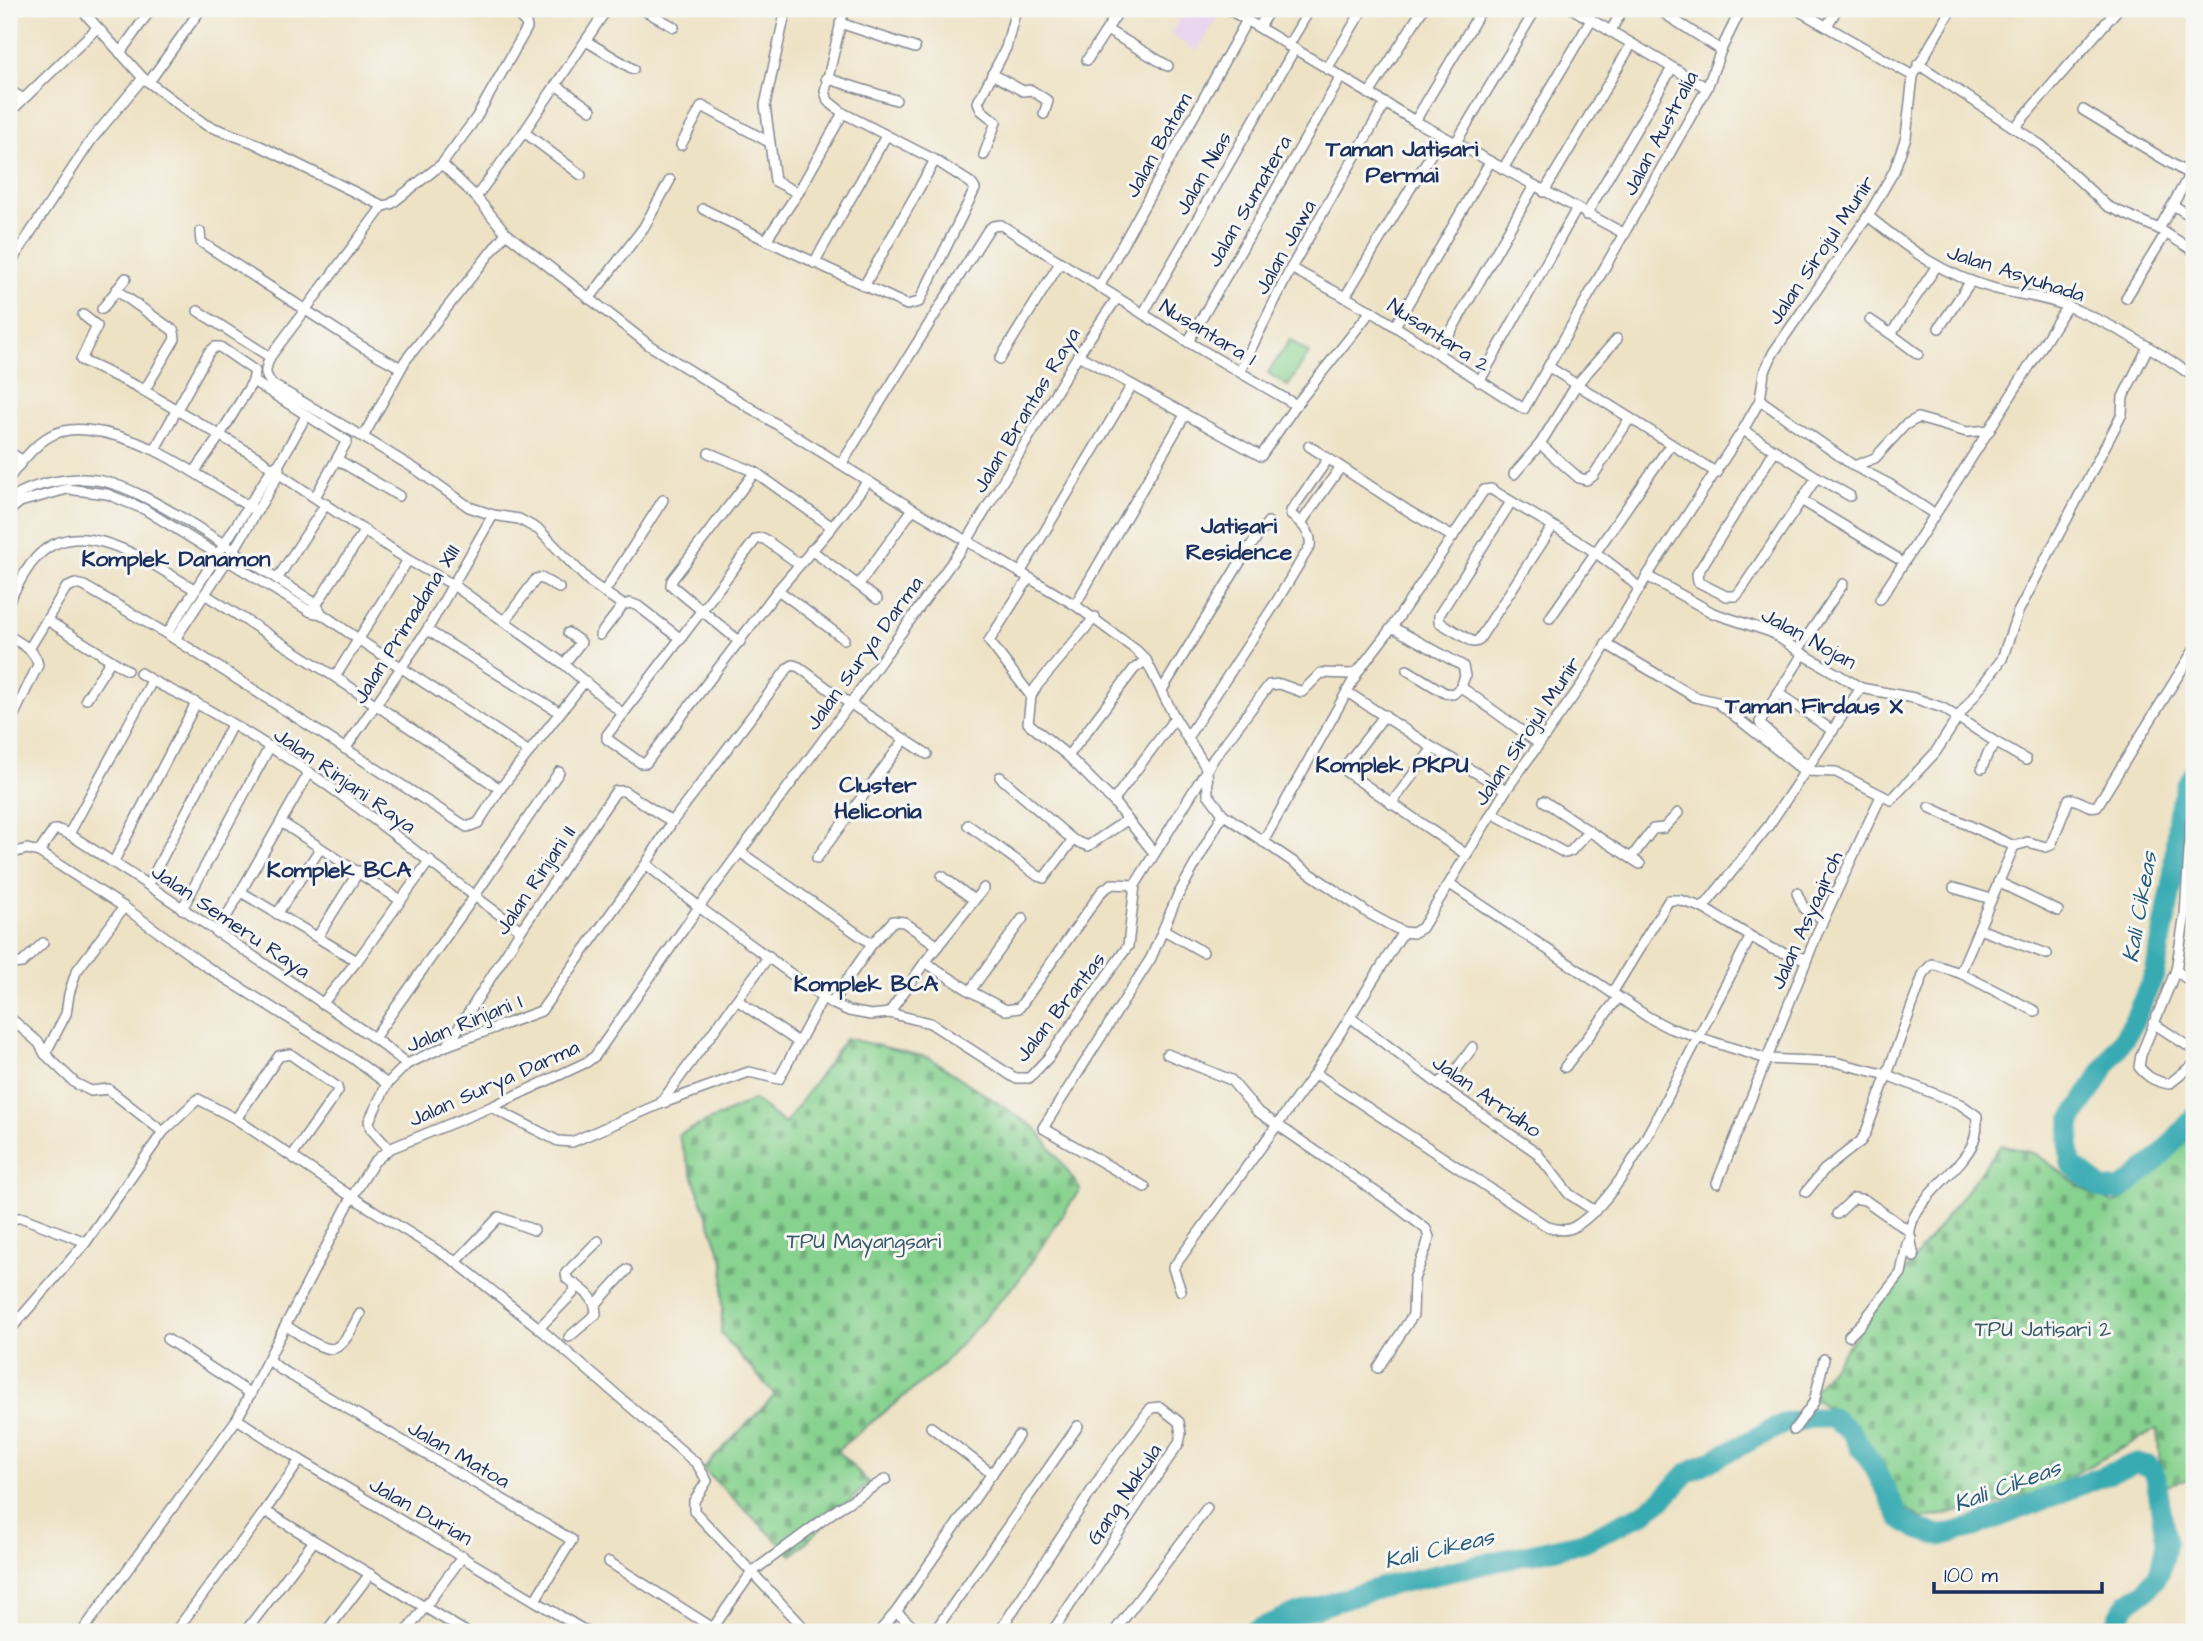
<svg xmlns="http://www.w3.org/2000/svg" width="2203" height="1641" font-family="'Architects Daughter',sans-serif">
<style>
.built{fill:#e8d2ee}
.grass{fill:#87d28f;stroke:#518076;stroke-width:2}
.cemetery{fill:url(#cemetery-stones);stroke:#518076;stroke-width:2}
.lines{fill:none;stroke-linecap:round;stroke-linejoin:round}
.river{stroke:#39abb2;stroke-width:21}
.minor-casing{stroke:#848892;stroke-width:12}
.minor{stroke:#fff;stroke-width:9}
.labels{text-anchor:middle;stroke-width:6;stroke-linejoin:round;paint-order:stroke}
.street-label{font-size:21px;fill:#1b2f5e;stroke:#f6f6f2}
.park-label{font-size:21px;fill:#36586a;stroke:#f6f6f2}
.neighbourhood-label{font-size:23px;font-weight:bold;fill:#1b2f5e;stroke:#f6f6f2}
.water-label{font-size:23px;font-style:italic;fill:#265a7b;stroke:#f6f6f2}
</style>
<defs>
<pattern id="cemetery-stones" width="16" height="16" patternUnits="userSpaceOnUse" patternTransform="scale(1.75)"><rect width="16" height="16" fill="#87d28f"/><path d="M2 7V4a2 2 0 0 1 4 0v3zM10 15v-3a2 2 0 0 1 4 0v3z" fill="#6eab78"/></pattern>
</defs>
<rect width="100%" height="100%" fill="#f6f6f2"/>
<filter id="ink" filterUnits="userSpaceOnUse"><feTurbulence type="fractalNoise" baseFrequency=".0143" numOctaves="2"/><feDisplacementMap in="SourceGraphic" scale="14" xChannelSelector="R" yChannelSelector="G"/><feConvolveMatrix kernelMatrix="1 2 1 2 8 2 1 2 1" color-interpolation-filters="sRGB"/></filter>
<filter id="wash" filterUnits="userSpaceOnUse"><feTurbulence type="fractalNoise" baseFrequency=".00686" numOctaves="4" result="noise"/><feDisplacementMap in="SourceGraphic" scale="28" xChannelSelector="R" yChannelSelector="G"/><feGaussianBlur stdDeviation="1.57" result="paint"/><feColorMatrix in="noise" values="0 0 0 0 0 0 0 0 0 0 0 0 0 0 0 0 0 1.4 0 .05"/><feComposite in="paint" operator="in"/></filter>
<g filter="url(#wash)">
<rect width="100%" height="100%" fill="#eee2c5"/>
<polygon class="built" points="1186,9 1223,9 1197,51 1170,34"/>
<polygon class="grass" points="1290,340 1309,353 1288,386 1268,373"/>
<g class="cemetery">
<polygon points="846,1038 930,1058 1038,1130 1080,1189 1019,1280 938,1369 837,1450 869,1483 792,1555 703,1469 775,1395 721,1334 724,1263 678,1135 754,1100 785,1124"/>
<polygon points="2194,1128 2194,1478 2162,1486 2157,1429 2072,1475 2068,1483 2004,1502 1922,1519 1898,1503 1858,1430 1810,1396 2001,1145 2036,1154 2088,1192 2115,1203"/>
</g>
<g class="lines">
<g class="river">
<polyline points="2194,772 2186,786 2178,814 2172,886 2155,973 2132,1025 2071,1121 2069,1148 2071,1164 2102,1189 2120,1190 2154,1163 2194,1118"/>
<polyline points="1252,1632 1287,1617 1386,1586 1583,1542 1640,1515 1663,1499 1687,1473 1783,1424 1812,1418 1832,1418 1850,1431 1874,1467 1900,1518 1917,1529 1940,1536 1974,1527 2136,1463 2149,1466 2156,1478 2166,1542 2160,1571 2145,1592 2128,1602 2118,1618 2116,1632"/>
</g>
</g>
</g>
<g filter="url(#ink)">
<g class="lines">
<g class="minor-casing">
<g id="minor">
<polyline points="81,9 143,78 206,125 252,142 383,206 391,204 442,164 476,197 506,233 649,345 913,509 1075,605 1136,650 1146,660 1175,718 1207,769 1208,794 1223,814 1368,913 1403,932 1413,933 1422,928 1506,790 1585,680 1647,576 1743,430 1760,400 1764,373 1773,353 1868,216 1894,171 1906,137 1913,76 1951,9"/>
<polyline points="642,9 674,27"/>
<polyline points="786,9 765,105 775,181 798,193"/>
<polyline points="1228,9 1415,121 1625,234"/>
<polyline points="1573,9 1707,88"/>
<polyline points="1657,9 1721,50"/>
<polyline points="1796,9 1913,76"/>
<polyline points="840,23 915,48"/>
<polyline points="1827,26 1837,9"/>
<polyline points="1259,27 1270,9"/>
<polyline points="1107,30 1168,66"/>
<polyline points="1610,32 1623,9"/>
<polyline points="586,41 633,69"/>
<polyline points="1288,46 1310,9"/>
<polyline points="120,53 151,9"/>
<polyline points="1087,60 1120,9"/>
<polyline points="1918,64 2042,146 2107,206 2159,229 2194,251"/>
<polyline points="1327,69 1363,9"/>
<polyline points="992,74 1023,91 1031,90 1048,101 1044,114"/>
<polyline points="826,78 896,100"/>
<polyline points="149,82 201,9"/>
<polyline points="556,85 591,110"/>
<polyline points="9,90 22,98"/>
<polyline points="1369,94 1423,9"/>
<polyline points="2083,110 2190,175"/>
<polyline points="9,113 97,28"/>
<polygon points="843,113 935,160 971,183 975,189 919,302 907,305 766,240 798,193"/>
<polyline points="843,113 828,101 825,91 844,9"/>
<polyline points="1415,121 1482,9"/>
<polyline points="2015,127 2118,9"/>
<polyline points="1455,144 1536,9"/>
<polyline points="681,145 702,106 769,142"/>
<polyline points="984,155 996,122 981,110 978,102 1006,48 1016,9"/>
<polyline points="442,164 476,118 527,28 526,23 512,9"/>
<polyline points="1503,169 1591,20"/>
<polyline points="581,175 524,132 607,9"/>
<polyline points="1544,192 1631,45"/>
<polyline points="476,197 524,132"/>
<polyline points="2173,205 2194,218"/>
<path d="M383 206 270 357C265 370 263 374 273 385L363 437 420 472 469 507 493 515 519 519 539 530 591 583 623 605 630 603 638 606 681 639"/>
<polyline points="703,209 766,240"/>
<polyline points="1586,215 1672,68"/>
<path d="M1868 216C1910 250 1942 275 1996 289 2020 295 2046 297 2069 307 2114 325 2155 349 2194 377"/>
<polyline points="2159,229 2194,167"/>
<polyline points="200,232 201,242 361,346 401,368"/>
<polyline points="814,263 886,136"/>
<polyline points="9,265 92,139 143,78"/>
<polyline points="1291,268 1371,311 1524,409 1707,88 1721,50 1741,9"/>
<polyline points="864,286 935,160"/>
<polyline points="1099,287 1247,20"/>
<polyline points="116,290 174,331 175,339 144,391"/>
<polyline points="1345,297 1442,136"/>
<polyline points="2126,298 2166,233"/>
<polyline points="589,299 644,227 670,180"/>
<polyline points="102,309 126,278"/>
<polyline points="198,311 270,357"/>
<polyline points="1143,314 1294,50"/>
<polyline points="83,315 97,326 81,360 136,386 262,460 272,469 408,560 452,584 564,664 623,714"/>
<polyline points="1870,320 1891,334 1936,267"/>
<polyline points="1395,326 1490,162"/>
<polyline points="1939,328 1971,281"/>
<polyline points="1891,334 1918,354"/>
<polyline points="1188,342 1341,77"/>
<polyline points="1438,354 1534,186"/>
<polyline points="1078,355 1261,456 1296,405 1371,311"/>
<polyline points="1000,359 1060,263"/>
<polyline points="1549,367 1717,473"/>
<polyline points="1240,371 1291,268 1385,104"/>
<polyline points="1479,382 1576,210"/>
<polyline points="1760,400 1854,466 1875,458 1905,425 1918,418 1967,432 1990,430"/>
<polyline points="1743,430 1817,477 1741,590 1736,596 1726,596 1698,582 1697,574 1775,450"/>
<polyline points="363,437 405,361 506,233"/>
<polyline points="1540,444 1579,478 1586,480 1593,476 1630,418"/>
<polyline points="1309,446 1410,512 1453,537"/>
<polyline points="155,449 209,352 215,347 220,347 255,371 253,381 347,441 315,497"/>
<polyline points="9,452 22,460"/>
<polyline points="709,453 755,472 832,527"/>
<polyline points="338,460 399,496"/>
<polyline points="842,463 988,230 993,226 1001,225 1188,342 1296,405"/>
<polyline points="1854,466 1889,484 1934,514"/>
<polyline points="195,471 217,440 253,381"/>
<polyline points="1514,474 1540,444 1577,384 1617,339"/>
<polyline points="1817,477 1850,496"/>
<path d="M9 478C20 463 34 445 50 436 61 430 76 429 87 430 154 437 201 480 257 511"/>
<path d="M9 500C31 483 75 475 102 481 131 487 163 507 189 522 232 549 274 577 316 604L322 614 358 639 529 752"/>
<polyline points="1801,500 1897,558"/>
<polyline points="1511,502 1439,615 1439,622 1473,642 1478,641 1553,526"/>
<polyline points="9,511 20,502 67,489 107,494 144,509 311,612 322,614"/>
<polyline points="1301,523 1340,468"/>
<polyline points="811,550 877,599"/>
<polyline points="799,564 763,538 756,539 607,735 607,739 641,763 646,763 778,590 832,527 868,481"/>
<polyline points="1020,573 1132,385"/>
<polyline points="1647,576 1713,613 1771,632 1803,654 1861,688 1914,698 1943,708 1997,743 1988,753 1982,768"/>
<polyline points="1029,578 989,641 1031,696"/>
<polyline points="277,579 326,504"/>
<polyline points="859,584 913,509"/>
<polyline points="778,590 844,639"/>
<polyline points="604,592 663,500"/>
<polyline points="206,595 335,677 500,789"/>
<path d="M1880 599C1944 502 2006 404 2067 306"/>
<path d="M9 601C17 587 24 571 35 559 79 508 153 566 196 590"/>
<polyline points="1075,605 1185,415"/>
<polyline points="314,608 365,530"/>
<polyline points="1095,617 1036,687 1031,696 1028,723 1068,756 1113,801 1154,853"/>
<polyline points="1550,618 1671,444"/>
<polyline points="47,620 127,670"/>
<polyline points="504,622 536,579 541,578 559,588"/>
<polyline points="1392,627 1463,666 1465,676 1461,687 1538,743"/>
<polyline points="427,630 559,712"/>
<polyline points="167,634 272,469 279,464 306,416"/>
<polyline points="600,635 623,605"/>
<path d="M9 636C21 644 35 649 38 665L9 725"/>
<polyline points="175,639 234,550 279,474 279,468"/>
<polyline points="740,642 671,585 672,580 755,472"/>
<polyline points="1606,644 1695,697 1717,702 1804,771 1836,772 1891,800 1935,753 1959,716 2002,659 2018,612 2122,414 2123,397 2148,347"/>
<polyline points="29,649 66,588 75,584 84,586 167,634 467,827 478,823 500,789 585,681"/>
<polyline points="1798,650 1843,584"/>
<polyline points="1803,654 1760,722 1761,725 1805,764 1810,763"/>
<polyline points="564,664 581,642 568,633"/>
<polyline points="1407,670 1445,693 1453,694 1461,687"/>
<path d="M140 673C157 685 177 692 196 703 235 725 274 749 310 773 383 823 450 880 521 930"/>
<polyline points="335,677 408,560"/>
<polyline points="1162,690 1245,554 1268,522"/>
<polyline points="1347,692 1433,748 1506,790"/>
<polyline points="1778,693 1833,731"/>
<polyline points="86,699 111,660"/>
<polyline points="1385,715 1345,766 1345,771 1467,855"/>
<path d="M1187 738 1275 604 1310 546C1312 533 1301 522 1291 515V511L1328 459"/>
<polyline points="1997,743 2026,760"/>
<polyline points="345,749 427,630 493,515"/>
<polyline points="1068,756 1134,669 1146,660"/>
<polyline points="1000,777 1073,840"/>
<polyline points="1113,801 1175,718"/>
<polyline points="1544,801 1589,831"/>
<polyline points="1391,804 1433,748"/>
<polyline points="1492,813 1565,853 1571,851 1589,831 1640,864"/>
<path d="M2194 813 2191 821 2185 914 2176 970 2141 1055 2139 1067C2148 1078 2155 1081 2169 1084L2194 1064"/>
<polyline points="281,822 400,900"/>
<polyline points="968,825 1038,876 1044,878 1073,840 1088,846 1127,820"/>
<polyline points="69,834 152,681"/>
<path d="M1263 842 1359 670 1392 627 1484 490 1491 489C1541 521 1596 546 1639 588"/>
<path d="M2014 846 2028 842 2046 847 2051 845 2069 799C2080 798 2086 809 2097 806L2194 650"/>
<polyline points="39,852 54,830 59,830 69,834 148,885 374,1038 407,1064"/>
<polyline points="740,852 872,944"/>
<polyline points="9,854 27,849 39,852 124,907 204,965 354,1059 387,1084"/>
<polyline points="817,858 905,739"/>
<polyline points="1631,858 1653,829 1664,828 1678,813"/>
<polyline points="113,863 196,703"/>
<polyline points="646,864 699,907 831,1003 849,1011 871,1015 889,1013 930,1023 1015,1078 1029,1078 1048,1058 1128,946 1135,885 1214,758 1269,685 1280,684 1302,692 1321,673 1351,674 1359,670"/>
<polyline points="942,876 974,900"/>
<polyline points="1998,882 2058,911"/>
<path d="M1450 884 1648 1017 1669 1028 1767 1059 1835 1062 1887 1075 1960 1104 1977 1116C1977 1125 1977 1134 1973 1143 1959 1173 1916 1196 1910 1230 1909 1238 1913 1249 1914 1257"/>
<polyline points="148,885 232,725"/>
<polyline points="1954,888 1991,899"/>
<polyline points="241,892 357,961"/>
<polyline points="1797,893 1804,909 1824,919"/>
<polyline points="1701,907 1772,949 1806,959"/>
<polyline points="182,909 269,748"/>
<polyline points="277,914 320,849"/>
<polyline points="1979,929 2047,954"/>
<polyline points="1164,930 1203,952"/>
<polyline points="217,933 309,773"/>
<polyline points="318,936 359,871"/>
<polyline points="925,962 970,991 1006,1010 1019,1008 1102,891 1112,884 1135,885"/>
<polyline points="10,964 22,963 43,943"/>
<polyline points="2176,970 2194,985"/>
<polyline points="1960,973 2035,1011"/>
<polyline points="970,991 1023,918"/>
<polyline points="1612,993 1669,900 1680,900 1701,907 1707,903 1769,825 1861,688"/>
<polyline points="737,1000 798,1042"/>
<polyline points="831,1003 872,944 893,921 904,922 938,946"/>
<polyline points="322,1004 357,961 430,860"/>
<polyline points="889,1013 925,962 984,888"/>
<polyline points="9,1017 39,1043 45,1054 75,1083 91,1091 108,1089 163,1132 198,1099 236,1119 352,1197 456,1262 539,1328 697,1464 707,1481 694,1501 694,1511 808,1632"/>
<polyline points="1350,1017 1438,1084 1536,1152 1569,1194 1595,1211"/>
<polyline points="2153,1023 2194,1050"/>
<polyline points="374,1038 474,897 559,772"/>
<polyline points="448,1045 521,930 616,791 624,791 672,822"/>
<polyline points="45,1054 66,1014 69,994 76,972 124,907"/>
<polyline points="1167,1054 1231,1080 1257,1111 1392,1203 1426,1229 1429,1237 1426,1248 1414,1279 1413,1315 1378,1368"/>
<polyline points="1565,1067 1618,998"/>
<path d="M1315 1073 1548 1227C1557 1229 1565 1232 1574 1227 1621 1199 1660 1110 1686 1061 1707 1020 1729 979 1750 938"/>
<polyline points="1438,1084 1456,1070 1473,1047"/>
<polyline points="660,1104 769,956"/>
<polyline points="491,1107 558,1141 572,1142 660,1104 749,1072 779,1079 823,997"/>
<polyline points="236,1119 279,1056 290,1054 337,1087 338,1091 292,1156"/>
<polyline points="389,1149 371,1129 369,1121 387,1084 407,1064 448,1045 541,1011 646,864 672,822 788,668 793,665 799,667 834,693 927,754"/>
<polyline points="1717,1183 1819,929 1881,796"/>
<polyline points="1145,1187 1043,1128 1151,958 1177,897 1223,814"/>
<polyline points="1806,1192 1824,1170 1861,1141 1866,1132 1924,973 1932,964 1960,973 2014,846 1929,807"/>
<polyline points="1837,1214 1854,1198 1865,1200 1909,1231"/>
<polyline points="9,1222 15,1218 23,1218 86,1242"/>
<polyline points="456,1262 499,1217 534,1230"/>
<polyline points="1181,1291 1173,1268 1315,1073 1403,932"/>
<polyline points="596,1304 627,1270"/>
<path d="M286 1326C297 1332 326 1355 337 1347 347 1341 354 1324 360 1314"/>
<polyline points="539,1328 574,1292 575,1284 567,1279 566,1273 598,1241"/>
<polyline points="9,1331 86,1242 163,1132"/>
<polyline points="1849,1336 1862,1323 1901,1273 1907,1244 1911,1238"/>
<path d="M569 1337 596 1314C596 1299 587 1293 575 1284"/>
<polyline points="167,1339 251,1394"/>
<polyline points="269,1360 280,1369 572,1540 535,1600"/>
<polyline points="237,1419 300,1460 587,1632"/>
<polyline points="931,1427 992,1474"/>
<polyline points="1794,1430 1814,1402 1824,1359"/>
<polyline points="265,1511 466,1632"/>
<polyline points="609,1562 713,1628"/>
<polyline points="896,1612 919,1632"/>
<polyline points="82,1632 237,1419 352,1197 374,1162 389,1149 491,1107 587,1062 595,1056 699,907 850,704 967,541 1078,355 1117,298"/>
<polyline points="175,1632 265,1511 300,1460"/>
<polyline points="245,1632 314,1541"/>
<polyline points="326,1632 370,1574"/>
<polyline points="406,1632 463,1556"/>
<polyline points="710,1632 752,1572 839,1508 886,1479"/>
<polyline points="879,1632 896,1612 1018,1436"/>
<polyline points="934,1632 1078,1426"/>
<polyline points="999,1632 1109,1464 1151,1408 1160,1407 1179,1422 1181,1434 1179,1443 1052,1632"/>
<polyline points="1114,1632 1207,1508"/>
</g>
</g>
<use href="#minor" class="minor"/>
</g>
</g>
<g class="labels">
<g class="street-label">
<text transform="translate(1660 133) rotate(-62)" y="7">Jalan Australia</text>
<text transform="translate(1158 145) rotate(-61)" y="7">Jalan Batam</text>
<text transform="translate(1203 173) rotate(-60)" y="7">Jalan Nias</text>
<text transform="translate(1249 201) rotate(-60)" y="7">Jalan Sumatera</text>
<text transform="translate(1285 247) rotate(-61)" y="7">Jalan Jawa</text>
<text transform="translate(1821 250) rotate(-56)" y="7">Jalan Sirojul Munir</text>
<text transform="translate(2016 273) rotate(18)" y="7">Jalan Asyuhada</text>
<text transform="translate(1208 332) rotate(31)" y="7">Nusantara 1</text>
<text transform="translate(1439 335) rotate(33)" y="7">Nusantara 2</text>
<text transform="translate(1026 410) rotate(-59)" y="7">Jalan Brantas Raya</text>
<text transform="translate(406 624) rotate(-58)" y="7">Jalan Primadana XIII</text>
<text transform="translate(1809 638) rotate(29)" y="7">Jalan Nojan</text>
<text transform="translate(864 653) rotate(-54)" y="7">Jalan Surya Darma</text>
<text transform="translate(1527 731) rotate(-56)" y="7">Jalan Sirojul Munir</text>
<text transform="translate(345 780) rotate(35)" y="7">Jalan Rinjani Raya</text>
<text transform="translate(535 880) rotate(-56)" y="7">Jalan Rinjani II</text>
<text transform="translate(1806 920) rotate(-66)" y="7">Jalan Asyaqiroh</text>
<text transform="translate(231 921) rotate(34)" y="7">Jalan Semeru Raya</text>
<text transform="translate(1060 1007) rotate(-52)" y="7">Jalan Brantas</text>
<text transform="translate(464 1023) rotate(-22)" y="7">Jalan Rinjani I</text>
<text transform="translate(494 1083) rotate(-24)" y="7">Jalan Surya Darma</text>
<text transform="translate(1487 1096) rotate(35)" y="7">Jalan Arridho</text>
<text transform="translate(459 1454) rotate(30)" y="7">Jalan Matoa</text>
<text transform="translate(1124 1494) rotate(-56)" y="7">Gang Nakula</text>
<text transform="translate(421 1511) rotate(30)" y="7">Jalan Durian</text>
</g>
<g class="park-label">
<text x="864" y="1248">TPU Mayangsari</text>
<text x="2043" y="1336">TPU Jatisari 2</text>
</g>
<g class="neighbourhood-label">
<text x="1402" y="156">Taman Jatisari<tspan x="1402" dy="26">Permai</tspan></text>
<text x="1239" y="533">Jatisari<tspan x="1239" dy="26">Residence</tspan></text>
<text x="176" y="566">Komplek Danamon</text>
<text x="1814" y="713">Taman Firdaus X</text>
<text x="1392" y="772">Komplek PKPU</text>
<text x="878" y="792">Cluster<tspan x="878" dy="26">Heliconia</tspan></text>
<text x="339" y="877">Komplek BCA</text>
<text x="866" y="991">Komplek BCA</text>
</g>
<g class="water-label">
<text transform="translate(2139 907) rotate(-80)" y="8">Kali Cikeas</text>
<text transform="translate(2007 1485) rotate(-20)" y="8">Kali Cikeas</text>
<text transform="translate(1439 1548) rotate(-13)" y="8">Kali Cikeas</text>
</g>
</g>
<rect width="2203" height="1641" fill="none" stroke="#f6f6f2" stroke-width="35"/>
<path d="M1934 1582v10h168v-10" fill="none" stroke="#1b2f5e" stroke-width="3.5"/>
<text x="1944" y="1582" font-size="21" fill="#1b2f5e" stroke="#f6f6f2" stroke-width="5" paint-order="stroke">100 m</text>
</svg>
